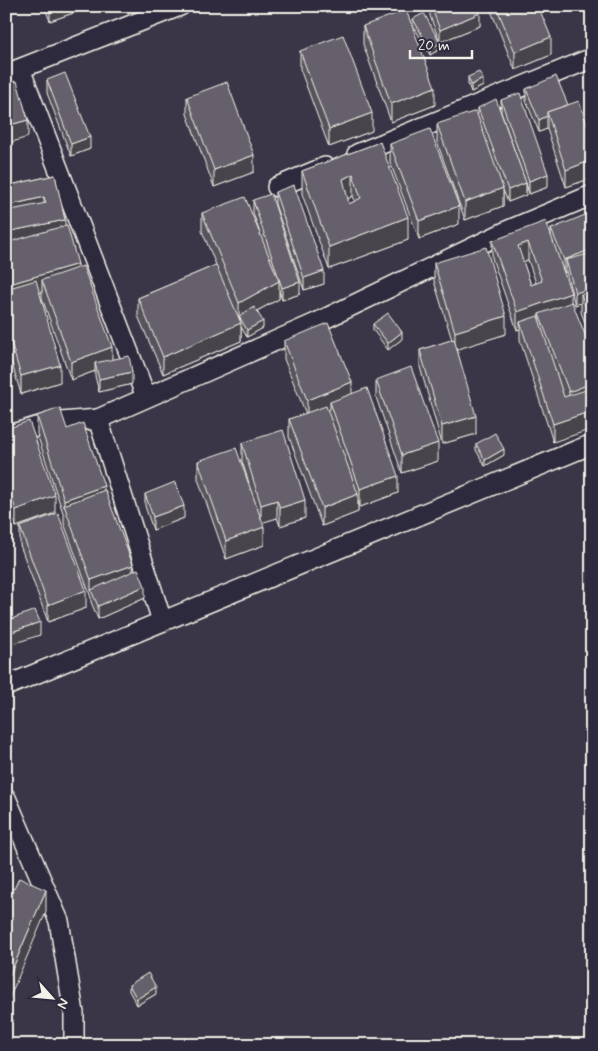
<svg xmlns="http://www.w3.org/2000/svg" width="598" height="1051" font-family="Mynerve,sans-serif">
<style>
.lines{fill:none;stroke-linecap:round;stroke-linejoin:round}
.street-casing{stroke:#f4f1e8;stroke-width:22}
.street{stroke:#2f2a3d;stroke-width:19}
.wall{fill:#57535d;stroke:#f4f1e8;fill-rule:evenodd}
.shaded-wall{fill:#47444c;stroke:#f4f1e8}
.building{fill:#65616c;stroke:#f4f1e8;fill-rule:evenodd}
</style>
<rect width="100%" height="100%" fill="#3b3647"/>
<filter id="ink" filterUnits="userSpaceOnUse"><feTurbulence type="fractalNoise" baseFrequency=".02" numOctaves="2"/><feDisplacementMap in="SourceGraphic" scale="10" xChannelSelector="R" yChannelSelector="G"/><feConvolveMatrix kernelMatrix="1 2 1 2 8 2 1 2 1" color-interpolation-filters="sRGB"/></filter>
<g filter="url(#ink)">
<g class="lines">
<g class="street-casing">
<g id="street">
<polyline points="20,69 146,397"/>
<polyline points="6,74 180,6"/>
<polyline points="357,154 592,58"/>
<polyline points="277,187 325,167"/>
<polyline points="98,419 162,621"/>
<polyline points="6,436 49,423 98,419 316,323 509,230 592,195"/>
<polyline points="6,686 592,444"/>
<polyline points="6,798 59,921 74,1013 74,1045"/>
</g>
</g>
<use href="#street" class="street"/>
</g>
<g class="wall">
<polygon points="44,6 88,6 88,8 50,21"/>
<polygon points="430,6 477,6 480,26 440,42 430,16"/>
<polygon points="489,6 538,6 551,55 515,70"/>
<polygon points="413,19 440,49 430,55 413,25"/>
<polygon points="363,26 435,105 391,122 363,44"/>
<polygon points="300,51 372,131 329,147 300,69"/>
<polygon points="468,77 483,86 471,92 468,84"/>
<polygon points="47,80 90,149 71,156 47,93"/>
<polygon points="526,89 568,105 592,139 592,178 566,187 547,129 539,132 526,101"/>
<polygon points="187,97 254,172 214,187 187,114"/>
<polygon points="501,100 548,187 529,194 526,183 526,195 508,202 503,190 503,206 465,220 437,142 437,124 478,114 478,108 524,178 501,112"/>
<path d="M380 142 408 240 329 269 302 194V171ZM353 196 355 201 349 204 347 199Z"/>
<polygon points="390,144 459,224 419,239 390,162"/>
<polygon points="55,175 65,225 78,267 112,359 132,384 99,392 95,376 95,371 71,380 42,298 42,292 39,293 60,382 21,394 6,344 6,186"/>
<polygon points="275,192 324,284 304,290 275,204"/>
<polygon points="253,200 300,294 282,300 279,290 279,299 257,311 263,328 247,337 241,327 241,341 163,374 138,316 138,298 216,265 202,231 202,213 261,236 253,213"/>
<path d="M551 229 592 230V342L581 312V303L575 305 566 272H564L560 262 571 302 592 352 553 442 520 340V329L517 330 492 258V241L551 237ZM528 260 536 283 531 285 523 262Z"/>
<polygon points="434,263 506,334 457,349 476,434 442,444 420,367 420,350 452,340 434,281"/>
<polygon points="373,324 402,339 388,350 373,330"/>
<polygon points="284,341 352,394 398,493 360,507 358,501 358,512 322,526 289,437 289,419 306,414 284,359"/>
<polygon points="376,380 438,461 402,473 376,397"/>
<polygon points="37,416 67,429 104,490 133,571 145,598 98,619 91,602 91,598 64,523 64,516 37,434"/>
<polygon points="6,429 55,513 16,527 6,499"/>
<polygon points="242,443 305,518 280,526 277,518 262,522 264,545 226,559 198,479 198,461 249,483 242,461"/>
<polygon points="476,444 504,455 485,466 476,450"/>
<polygon points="145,494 184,518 153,530 145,506"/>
<polygon points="20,527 86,608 48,622 20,545"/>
<polygon points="129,985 156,994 137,1005 129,991"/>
</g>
<g class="shaded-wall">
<polygon points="50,6 88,6 88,8 50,21"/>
<polygon points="480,13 480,26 440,42 440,30"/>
<polygon points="551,37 551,55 515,70 515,52"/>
<polygon points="440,43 440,49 430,55 430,49"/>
<polygon points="483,79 483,86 471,92 471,85"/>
<polygon points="435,87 435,105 391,122 391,104"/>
<polygon points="372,113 372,131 329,147 329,129"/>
<polygon points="547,116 547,129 539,132 539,120"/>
<polygon points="28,120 28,137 6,144 6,126"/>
<polygon points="90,137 90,149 71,156 71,144"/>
<polygon points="254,155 254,172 214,187 214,170"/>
<polygon points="592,160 592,178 566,187 566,170"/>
<polygon points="353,174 353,196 343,202 343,179"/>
<polygon points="548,174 548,187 529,194 529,181"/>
<polygon points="526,183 526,195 508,202 508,190"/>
<polygon points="503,188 503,206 465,220 465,202"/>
<polygon points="44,197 44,215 6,223 6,206"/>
<polygon points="459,206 459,224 419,239 419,221"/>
<polygon points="408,217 408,240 329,269 329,247"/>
<polygon points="65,220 65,238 6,250 6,232"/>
<polygon points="528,242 528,260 518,264 518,246"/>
<polygon points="592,249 592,261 566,260 566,272 564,272 564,260"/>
<polygon points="78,264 78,282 42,280 42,292 6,303 6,285"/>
<polygon points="324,271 324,284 304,290 304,278"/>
<polygon points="279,281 279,299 240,320 239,317 239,303"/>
<polygon points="300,282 300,294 282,300 282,288"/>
<polygon points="592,288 592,300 581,294 581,303 575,305 575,293"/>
<polygon points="571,293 571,311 539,314 539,322 520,322 520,329 517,330 517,312"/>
<polygon points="506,316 506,334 455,350 455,332"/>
<polygon points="263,321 263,328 247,337 247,330"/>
<polygon points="241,323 241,341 163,374 163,357"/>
<polygon points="402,332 402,339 388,350 388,343"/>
<polygon points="112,347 112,365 95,363 95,371 71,380 71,362"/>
<polygon points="60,365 60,382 21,394 21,376"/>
<polygon points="132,372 132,384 99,392 99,379"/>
<polygon points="352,382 352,400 330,402 330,409 307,418 307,400"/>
<polygon points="592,383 592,401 569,410 569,392"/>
<polygon points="592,411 592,429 553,442 553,424"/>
<polygon points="476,416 476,434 442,444 442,426"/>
<polygon points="438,443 438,461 402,473 402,455"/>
<polygon points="504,449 504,455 485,466 485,460"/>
<polygon points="398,476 398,493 360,507 360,489"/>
<polygon points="104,486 104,504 64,507 64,500"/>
<polygon points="358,494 358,512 322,526 322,508"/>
<polygon points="55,495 55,513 16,527 16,510"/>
<polygon points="277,500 277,518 261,523 261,505"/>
<polygon points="305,500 305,518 280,526 280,508"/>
<polygon points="184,506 184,518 153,530 153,517"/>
<polygon points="11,518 11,536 6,538 6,520"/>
<polygon points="264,527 264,545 226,559 226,541"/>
<polygon points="133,565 133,582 91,590 91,580"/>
<polygon points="145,586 145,598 98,619 98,606"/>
<polygon points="86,590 86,608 48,622 48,605"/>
<polygon points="40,622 40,635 6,646 6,634"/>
<polygon points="46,890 46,912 6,1006 6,984"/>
<polygon points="156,987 156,994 137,1005 137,999"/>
</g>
<g class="building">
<polygon points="431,6 477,6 480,13 440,30"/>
<polygon points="496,6 538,6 551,37 515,52"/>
<polygon points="406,10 435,87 391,104 363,26"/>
<polygon points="424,13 440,43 430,49 413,19"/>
<polygon points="343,35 372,113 329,129 300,51"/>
<polygon points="479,72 483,79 471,85 468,77"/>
<polygon points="65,73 90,137 71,144 47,80"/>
<polygon points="556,76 568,105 547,112 547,116 539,120 526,89"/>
<polygon points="17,81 28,120 6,126 6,84"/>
<polygon points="227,82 254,155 214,170 187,97"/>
<polygon points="520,93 548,174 529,181 501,100"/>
<polygon points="496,99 526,183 508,190 478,108"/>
<polygon points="579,101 592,139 592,160 566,170 547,112"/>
<polygon points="476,111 503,188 465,202 437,124"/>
<polygon points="430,129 459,206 419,221 390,144"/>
<path d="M380 142 408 217 329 247 302 171ZM353 174 361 198 349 204 343 179Z"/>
<polygon points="55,175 65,220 6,232 6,211 46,203 44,197 6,206 6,186"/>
<polygon points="294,185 324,271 304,278 275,192"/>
<polygon points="271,194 300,282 282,288 253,200"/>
<polygon points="245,197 279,281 239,303 202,213"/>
<polygon points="585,215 592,230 592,249 564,260 551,229"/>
<path d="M546 221 571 293 517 312 492 241ZM528 242 542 281 531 285 518 246Z"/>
<polygon points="67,225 78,264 6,285 6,243"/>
<polygon points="486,247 506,316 455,332 434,263"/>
<polygon points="592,253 592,288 575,293 566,260"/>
<polygon points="216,265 241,323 163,357 138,298"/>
<polygon points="83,266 112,347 71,362 42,280"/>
<polygon points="36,280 60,365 21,376 6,326 6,289"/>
<polygon points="592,291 592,324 581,294"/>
<polygon points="572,302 592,352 592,383 569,392 539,314"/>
<polygon points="254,307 263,321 247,330 239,316"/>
<polygon points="388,313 402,332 388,343 373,324"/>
<polygon points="538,316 564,397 592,388 592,411 553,424 520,322"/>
<polygon points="328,323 352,382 307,400 284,341"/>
<polygon points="454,339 476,416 442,426 420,350"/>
<polygon points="129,356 132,372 99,379 95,363"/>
<polygon points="411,367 438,443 402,455 376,380"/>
<polygon points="367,388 398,476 360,489 330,402"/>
<polygon points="326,406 358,494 322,508 289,419"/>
<polygon points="60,408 67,429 83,423 104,486 64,500 37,416"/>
<polygon points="29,421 55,495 16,510 6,482 6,429"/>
<polygon points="283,430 305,500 280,508 277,500 261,505 242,443"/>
<polygon points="495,433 504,449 485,460 476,444"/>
<polygon points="236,448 264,527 226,541 198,461"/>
<polygon points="175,482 184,506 153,517 145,494"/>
<polygon points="105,490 133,565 91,580 64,505"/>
<polygon points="6,506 11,518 6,520"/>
<polygon points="58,513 86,590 48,605 20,527"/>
<polygon points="138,569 145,586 98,606 91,590"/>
<polygon points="35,610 40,622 6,634 6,621"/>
<polygon points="19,878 46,890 6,984 6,885 14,889"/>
<polygon points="148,973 156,987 137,999 129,985"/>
</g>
</g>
<rect width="598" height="1051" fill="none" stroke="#2f2a3d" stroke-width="25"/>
<rect x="12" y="12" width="573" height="1026" fill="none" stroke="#f4f1e8" stroke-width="2" filter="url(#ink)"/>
<g transform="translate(52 998) rotate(117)" stroke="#2f2a3d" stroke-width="4" paint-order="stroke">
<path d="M0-4L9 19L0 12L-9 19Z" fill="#f4f1e8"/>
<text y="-8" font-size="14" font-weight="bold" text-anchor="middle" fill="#f4f1e8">N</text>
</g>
<path d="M410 50v8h62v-8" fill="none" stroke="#f4f1e8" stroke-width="2.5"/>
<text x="418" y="50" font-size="15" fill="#f4f1e8" stroke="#2f2a3d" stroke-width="4" paint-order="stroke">20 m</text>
</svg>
